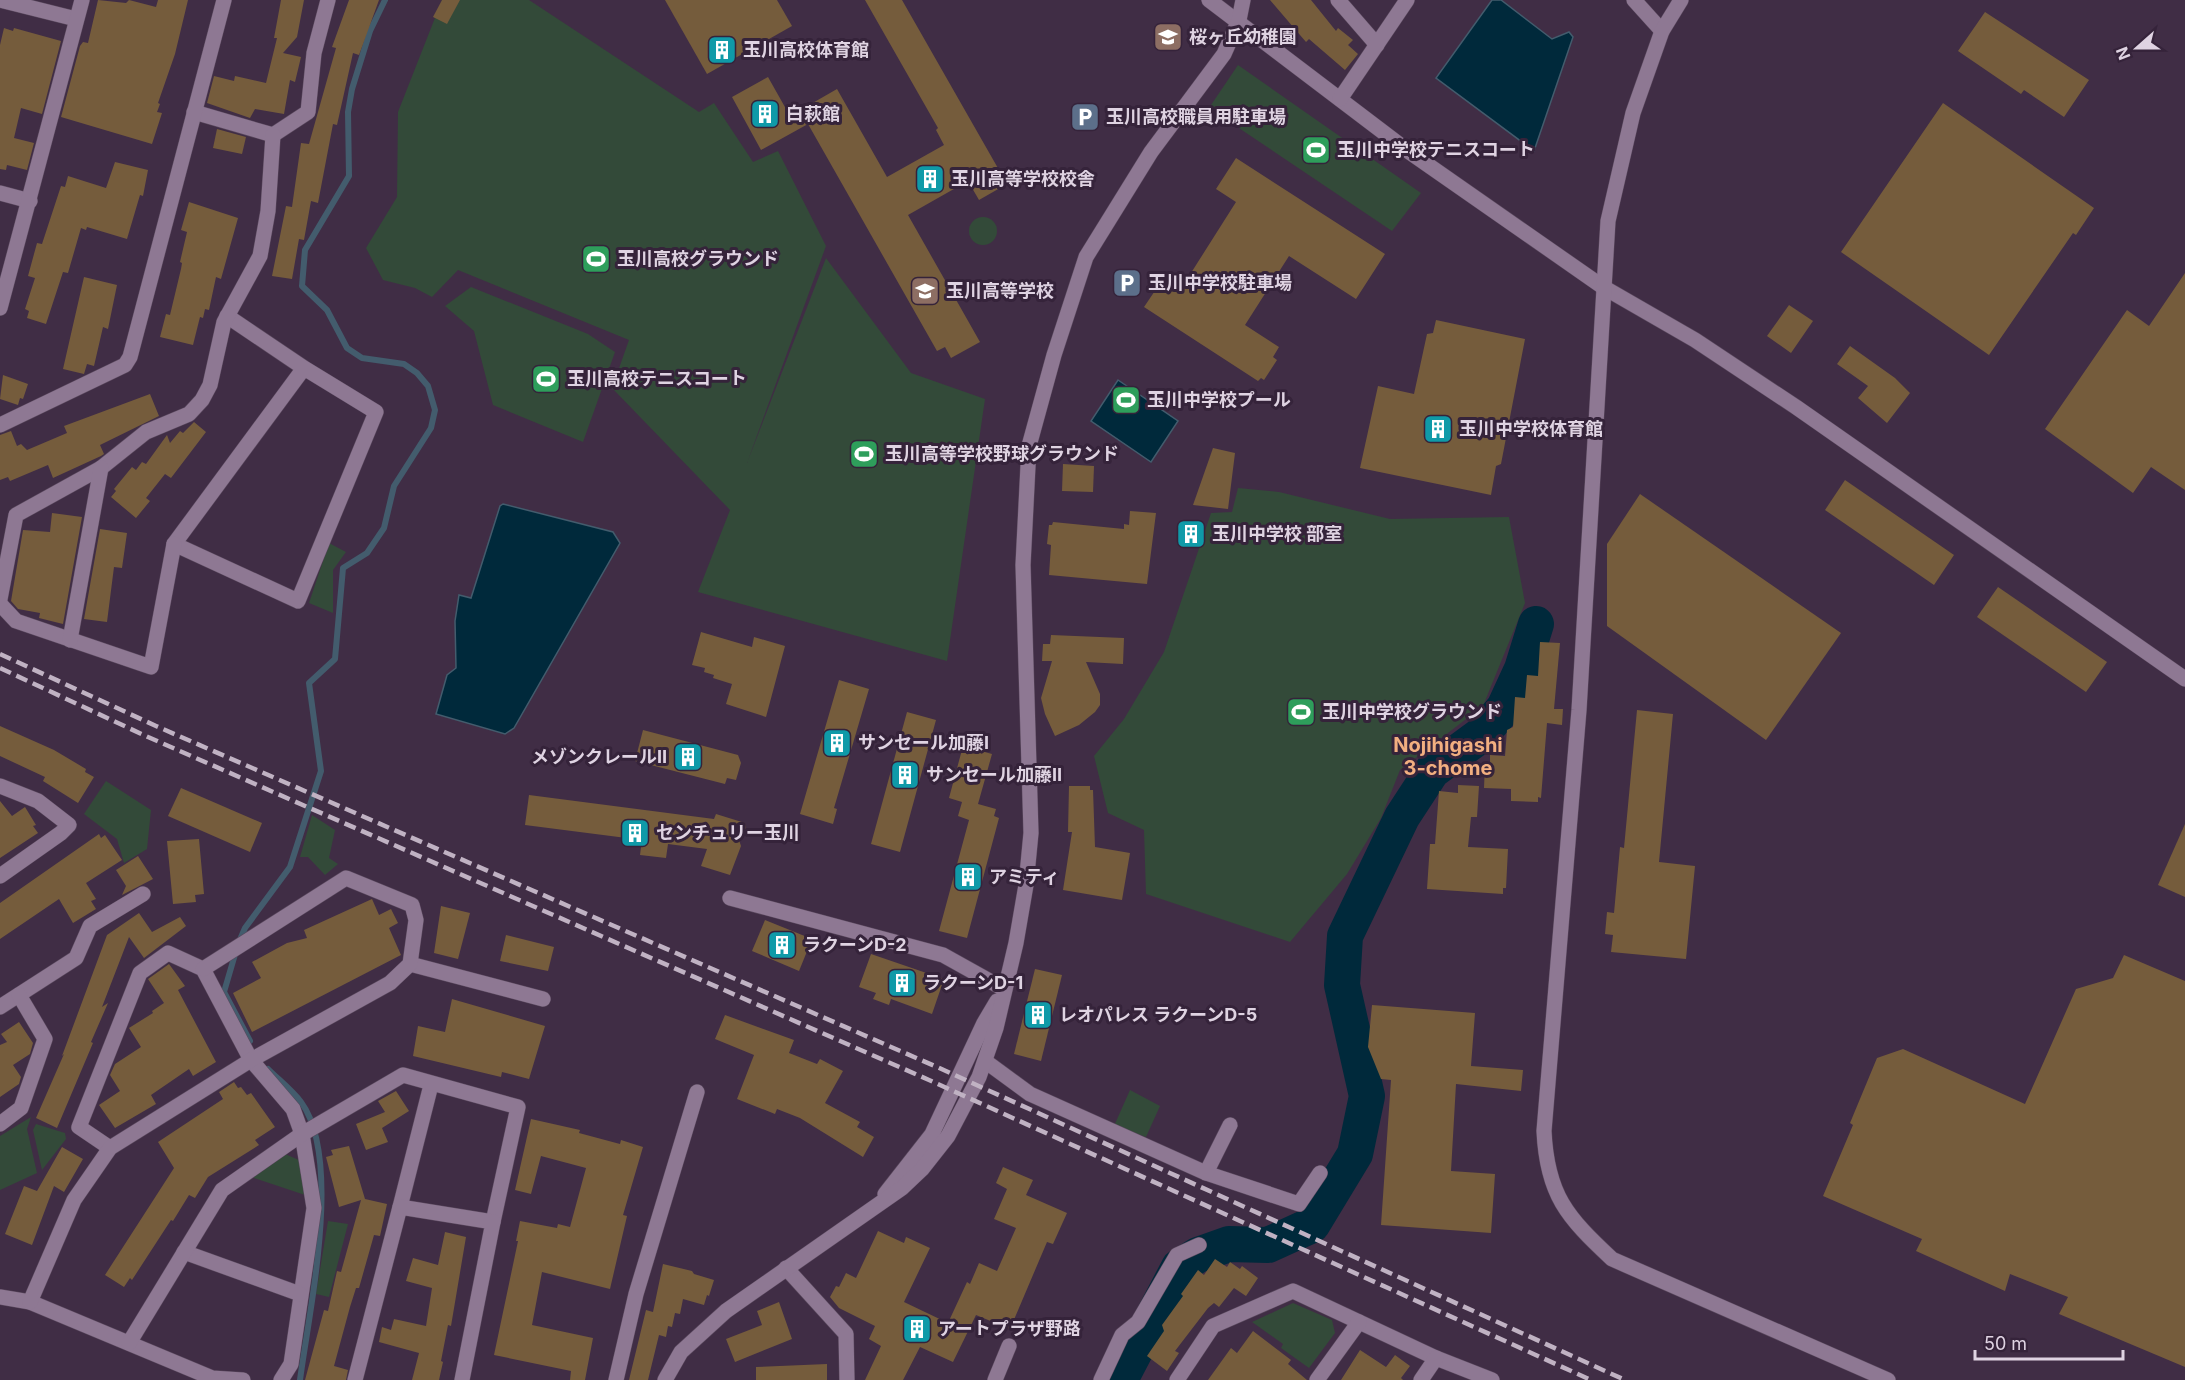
<svg xmlns="http://www.w3.org/2000/svg" width="2185" height="1380" font-family="Inter,'Noto Sans JP',sans-serif">
<style>
.green{fill:#334a39}
.water{fill:#00293b;stroke:#435c6d;stroke-width:1.5}
.lines{fill:none;stroke-linecap:round;stroke-linejoin:round}
.stream{stroke:#435c6d;stroke-width:6}
.river{stroke:#00293b;stroke-width:36}
.building{fill:#755c3c}
.minor-casing{stroke:#5a495e;stroke-width:16}
.minor{stroke:#8e7893;stroke-width:15}
.rail{stroke:#c0b2c3;stroke-width:4.5;stroke-dasharray:12 6;stroke-linecap:butt}
.labels{text-anchor:middle;stroke-width:6;stroke-linejoin:round;paint-order:stroke}
.poi-label{font-size:18px;font-weight:bold;fill:#dfd3e2;stroke:#35233a;text-anchor:start}
.neighbourhood-label{font-size:20px;font-weight:bold;fill:#f2af80;stroke:#35233a}
</style>
<rect width="100%" height="100%" fill="#402d45"/>
<g class="green">
<polygon points="442,0 529,0 699,112 714,103 753,162 778,151 826,246 747,463 826,258 911,373 985,399 947,661 698,592 730,510 612,388 629,340 458,270 432,297 415,288 383,280 366,248 397,197 398,112"/>
<polygon points="1238,65 1421,193 1392,231 1209,108"/>
<circle cx="983" cy="231" r="14"/>
<polygon points="471,287 588,334 615,352 583,442 493,405 474,331 445,306"/>
<polygon points="1238,488 1279,492 1390,519 1509,517 1525,603 1483,706 1400,770 1381,818 1347,874 1290,942 1146,894 1144,830 1108,813 1094,756 1124,719 1164,652 1211,513 1232,512"/>
<polygon points="329,543 346,552 333,570 333,613 309,603"/>
<polygon points="106,781 151,810 147,849 124,863 117,839 84,814"/>
<polygon points="312,815 335,830 329,858 338,864 325,875 308,857 300,857"/>
<polygon points="1130,1090 1160,1106 1146,1137 1114,1126"/>
<polygon points="31,1117 27,1129 37,1173 0,1190 0,1136"/>
<polygon points="36,1124 65,1133 66,1139 42,1170 33,1130"/>
<polygon points="285,1154 299,1160 305,1195 251,1177"/>
<polygon points="328,1221 348,1224 329,1297 316,1294"/>
<polygon points="1293,1303 1332,1320 1335,1333 1309,1368 1281,1348 1283,1344 1252,1322"/>
</g>
<g class="water">
<polygon points="1492,0 1501,0 1552,39 1569,32 1573,37 1534,151 1436,78"/>
<polygon points="1118,380 1178,421 1151,462 1091,421"/>
<polygon points="503,504 613,532 620,543 514,728 505,734 436,714 447,675 456,668 455,621 459,595 471,598 500,506"/>
</g>
<g class="lines">
<g class="stream">
<polyline points="239,942 245,928 290,867 321,771 309,683 335,659 343,568 367,553 384,528 394,486 431,428 435,410 428,386 417,373 404,364 362,358 347,348 327,310 302,286 305,250 349,176 348,112 352,89 370,31 385,0"/>
<polyline points="236,951 224,992 250,1041"/>
<path d="M268 1069C279 1080 292 1090 301 1102 343 1159 309 1311 300 1380"/>
</g>
<polyline class="river" points="1120,1380 1179,1267 1198,1255 1229,1244 1268,1245 1312,1225 1355,1154 1367,1096 1342,985 1345,936 1402,817 1432,771 1481,735 1504,708 1522,669 1536,624"/>
</g>
<g class="building">
<polygon points="98,0 126,3 129,0 156,7 158,0 188,0 175,54 158,103 160,104 157,112 162,113 152,144 61,117 80,46 83,42 88,43"/>
<polygon points="281,0 304,0 297,37 283,53 301,57 295,82 290,80 284,114 255,109 250,118 207,103 214,76 234,81 235,76 266,83 277,38 274,38"/>
<polygon points="349,0 379,0 359,55 353,53 337,125 333,124 318,203 311,201 304,240 299,239 292,279 272,276 286,206 292,207 301,143 309,144 336,48 332,47"/>
<polygon points="442,0 460,0 447,24 433,17"/>
<polygon points="665,0 777,0 792,26 707,74"/>
<polygon points="865,0 902,0 1007,184 979,200 968,181 908,215 980,342 951,358 945,347 937,351 808,124 761,150 732,97 768,77 790,116 837,89 887,177 944,145 936,130 938,128"/>
<polygon points="1270,0 1311,0 1336,31 1338,28 1353,40 1348,45 1358,54 1345,70 1309,39 1306,42"/>
<polygon points="1985,12 2089,80 2064,117 2024,90 2021,94 1958,51"/>
<polygon points="4,28 13,31 14,28 61,41 42,114 21,108 14,138 34,143 27,170 7,165 6,170 0,169 0,45"/>
<polygon points="1943,103 2094,208 2076,235 2073,233 1989,355 1841,252"/>
<polygon points="217,129 246,137 242,154 213,148"/>
<polygon points="1236,158 1385,254 1356,299 1289,256 1245,325 1279,347 1273,357 1277,360 1264,380 1261,378 1258,381 1144,307 1167,273 1184,284 1236,202 1216,189"/>
<polygon points="115,162 148,170 143,196 140,195 127,239 87,227 86,230 81,228 68,273 63,272 46,324 27,318 29,311 25,309 35,278 28,276 37,243 42,244 61,186 65,187 68,176 106,188"/>
<polygon points="189,202 238,218 221,279 216,277 209,310 205,309 203,318 200,317 193,345 160,337 166,314 170,315 181,269 182,263 180,262 187,232 181,230"/>
<polygon points="2185,273 2185,490 2151,467 2133,493 2045,429 2127,310 2149,326"/>
<polygon points="84,277 117,285 108,329 103,327 94,366 87,364 84,374 63,369"/>
<polygon points="1789,305 1813,321 1791,353 1767,336"/>
<polygon points="1436,320 1525,339 1501,464 1496,466 1491,495 1360,468 1378,386 1414,394 1427,334 1433,333"/>
<polygon points="1850,346 1895,378 1910,393 1887,423 1858,398 1868,386 1837,364"/>
<polygon points="3,375 28,384 23,399 20,398 18,405 0,399"/>
<polygon points="150,394 159,416 100,445 104,454 101,456 53,478 48,465 10,481 8,477 0,480 0,435 11,431 17,446 21,444 27,450 67,433 64,426"/>
<polygon points="194,422 206,432 171,478 165,474 146,498 150,501 136,518 111,497 116,491 114,489 132,467 136,470 142,462 146,464 167,435 170,443 180,431 183,433"/>
<polygon points="1213,448 1235,453 1228,509 1193,505"/>
<polygon points="1063,464 1094,466 1093,492 1062,491"/>
<polygon points="1845,480 1954,555 1934,585 1825,510"/>
<polygon points="1640,494 1841,633 1766,740 1607,626 1607,544"/>
<polygon points="1130,511 1156,513 1147,584 1049,575 1051,545 1047,544 1049,525 1052,525 1053,522 1124,529 1124,524 1129,525"/>
<polygon points="52,513 82,517 63,624 39,618 40,613 18,609 11,601 23,530 50,532"/>
<polygon points="100,529 127,533 122,568 114,567 107,622 84,619"/>
<polygon points="1998,587 2107,662 2086,692 1977,617"/>
<polygon points="701,632 752,647 754,637 785,646 766,717 726,704 732,684 713,678 714,675 704,672 705,668 692,665"/>
<polygon points="1051,635 1124,638 1123,664 1086,662 1100,694 1100,705 1095,712 1079,725 1055,736 1045,714 1041,698 1052,661 1042,661 1043,644 1050,644"/>
<polygon points="1540,642 1560,643 1554,709 1563,709 1562,725 1547,723 1541,798 1538,797 1538,802 1511,801 1511,789 1484,788 1485,763 1490,763 1490,755 1505,756 1507,730 1513,727 1515,697 1525,698 1527,675 1538,676"/>
<polygon points="839,680 869,689 834,808 837,809 833,824 800,814"/>
<polygon points="1637,710 1673,714 1659,862 1695,866 1686,959 1611,952 1613,935 1605,934 1607,912 1614,913 1620,847 1624,848"/>
<polygon points="907,712 936,720 900,852 871,844"/>
<polygon points="0,726 54,750 86,769 85,772 94,777 78,803 43,781 45,777 0,756"/>
<polygon points="643,730 738,755 741,763 736,780 727,778 725,784 635,761"/>
<polygon points="963,746 992,754 978,804 996,809 994,816 999,818 967,938 939,931 969,820 958,816 962,802 949,798"/>
<polygon points="1458,785 1479,786 1477,817 1471,817 1468,847 1508,849 1506,888 1503,888 1503,894 1427,889 1430,844 1435,844 1439,791 1458,793"/>
<polygon points="1069,786 1090,786 1090,790 1093,790 1095,847 1130,853 1122,900 1063,890 1072,832 1068,832"/>
<polygon points="181,788 262,823 250,852 168,816"/>
<polygon points="529,795 714,819 716,814 745,823 746,831 738,837 741,846 730,875 701,866 707,849 668,844 666,858 640,855 642,840 525,825"/>
<polygon points="0,801 12,816 25,807 36,825 33,826 38,833 0,858"/>
<polygon points="2185,824 2185,897 2158,885"/>
<polygon points="99,834 101,838 105,835 122,860 86,883 96,899 91,901 96,909 73,923 59,899 0,939 0,903"/>
<polygon points="199,839 204,894 195,895 196,902 173,904 167,841"/>
<polygon points="138,856 153,879 122,895 126,886 116,870"/>
<polygon points="372,899 379,915 391,909 398,923 389,928 401,955 252,1032 233,993 261,978 252,962 287,943 307,938 304,930"/>
<polygon points="441,906 470,913 458,959 434,953"/>
<polygon points="139,913 152,932 180,917 186,926 144,958 129,937 102,1007 108,1003 91,1042 93,1043 57,1128 36,1118 64,1054 62,1056 107,935"/>
<polygon points="765,920 812,939 799,971 752,951"/>
<polygon points="506,935 554,947 548,971 500,961"/>
<polygon points="871,954 944,979 932,1014 891,999 889,1005 873,999 876,993 859,987"/>
<polygon points="2124,955 2185,981 2185,1367 2059,1314 2068,1297 2010,1274 2005,1291 1916,1251 1922,1239 1823,1196 1853,1125 1850,1123 1877,1058 1903,1049 2025,1104 2076,989 2113,978"/>
<polygon points="169,964 185,986 178,990 216,1062 193,1076 189,1069 151,1095 156,1104 115,1128 99,1105 120,1091 110,1075 115,1064 141,1047 129,1028 153,1013 152,1011 164,1003 148,979"/>
<polygon points="1035,969 1062,975 1041,1061 1014,1054"/>
<polygon points="452,999 545,1026 529,1079 502,1072 501,1077 413,1056 418,1026 445,1032"/>
<polygon points="1372,1005 1475,1013 1471,1066 1523,1070 1521,1091 1456,1084 1451,1171 1495,1174 1491,1233 1381,1225 1391,1080 1381,1079 1368,1047"/>
<polygon points="725,1015 794,1040 789,1053 817,1064 820,1059 843,1071 825,1103 860,1122 857,1127 874,1137 863,1157 800,1118 777,1109 775,1114 737,1099 754,1055 715,1039"/>
<polygon points="19,1022 33,1043 30,1054 13,1065 21,1077 19,1084 0,1097 0,1045 7,1042 1,1034"/>
<polygon points="234,1082 238,1088 241,1087 247,1095 251,1093 275,1127 255,1140 259,1145 208,1177 195,1198 189,1195 173,1221 171,1220 132,1280 130,1278 124,1287 105,1275 174,1168 158,1142 223,1099 219,1092"/>
<polygon points="396,1091 409,1111 382,1128 388,1142 366,1150 356,1124 385,1112 378,1101"/>
<polygon points="531,1119 580,1130 579,1133 620,1144 621,1140 643,1147 623,1215 627,1216 610,1289 542,1272 532,1325 593,1338 585,1380 570,1380 571,1371 494,1355 518,1241 516,1241 520,1221 557,1228 558,1224 570,1227 586,1168 541,1156 531,1194 515,1190"/>
<polygon points="349,1146 365,1199 387,1204 380,1236 374,1235 359,1288 356,1288 350,1307 334,1366 348,1370 346,1380 305,1380 324,1310 328,1311 337,1271 341,1272 361,1200 339,1207 326,1157 333,1155 331,1150"/>
<polygon points="62,1147 83,1159 64,1192 54,1186 32,1245 5,1234 24,1186 37,1191"/>
<polygon points="1003,1167 1033,1180 1026,1195 1067,1213 1053,1244 1047,1242 1010,1329 976,1315 953,1362 920,1347 903,1380 865,1380 881,1346 869,1339 875,1326 839,1308 830,1297 836,1286 839,1287 846,1273 856,1278 878,1231 904,1243 906,1237 930,1248 904,1302 948,1323 967,1282 970,1284 979,1263 997,1271 1016,1228 994,1219 1007,1189 996,1183"/>
<polygon points="445,1232 466,1237 451,1326 448,1325 441,1361 443,1362 439,1380 412,1380 419,1353 379,1342 382,1327 391,1330 394,1319 426,1326 432,1288 406,1281 413,1258 438,1265"/>
<polygon points="1215,1259 1227,1267 1230,1262 1240,1269 1242,1266 1258,1278 1246,1296 1234,1288 1219,1307 1214,1303 1208,1308 1175,1351 1179,1353 1167,1371 1147,1356 1164,1331 1162,1325 1183,1296 1181,1294 1198,1270 1204,1275"/>
<polygon points="663,1264 692,1271 694,1274 714,1280 709,1296 707,1295 704,1305 683,1299 680,1314 675,1313 672,1327 668,1326 666,1337 659,1335 648,1380 629,1380 646,1310 653,1312"/>
<polygon points="779,1302 792,1339 735,1362 726,1339 762,1325 757,1311"/>
<polygon points="1253,1331 1291,1360 1288,1364 1307,1380 1208,1380 1231,1348 1237,1353"/>
<polygon points="1360,1350 1386,1367 1395,1355 1410,1366 1401,1378 1403,1380 1341,1380"/>
<polygon points="827,1364 827,1380 756,1380 756,1367"/>
</g>
<g class="lines">
<g class="minor-casing">
<g id="minor">
<polyline points="0,0 76,19"/>
<polyline points="1209,0 1408,151 1603,287 1695,340 1796,407 2185,679"/>
<polyline points="1338,0 1377,45"/>
<polyline points="1634,0 1662,31"/>
<path d="M1681 0 1662 31 1633 113 1608 221 1579 710 1544 1131C1547 1195 1567 1217 1612 1259L1888 1380"/>
<polyline points="1340,99 1407,0"/>
<polyline points="194,112 273,135 308,112 314,53 328,0"/>
<polyline points="0,193 30,201"/>
<polyline points="0,308 82,0"/>
<polyline points="227,316 304,368 376,412 298,601 174,544 304,368"/>
<polyline points="0,425 125,365 130,357 224,0"/>
<polyline points="0,599 16,515 101,468 146,432 189,414 202,400 210,385 224,322 260,256 268,211 273,135"/>
<polyline points="0,604 16,621 151,667 174,544"/>
<polyline points="70,640 101,468"/>
<polyline points="0,786 38,801 69,825 61,833 0,876"/>
<polyline points="730,898 943,955 1004,989"/>
<polyline points="410,964 543,999"/>
<polyline points="0,1007 76,958 90,926 143,894"/>
<polyline points="985,1061 1030,1094 1206,1173 1299,1204 1320,1173"/>
<polyline points="0,1124 21,1108 45,1039 19,995"/>
<polyline points="110,1148 79,1127 140,973 168,953 203,969 251,1060 293,1109 302,1134 314,1208 291,1364 281,1380"/>
<polyline points="1206,1173 1230,1125"/>
<polyline points="885,1194 932,1134 984,1023 997,1001"/>
<polyline points="400,1207 431,1085"/>
<polyline points="184,1252 300,1294"/>
<polyline points="786,1268 846,1334 847,1380"/>
<polyline points="0,1297 30,1302 212,1378 243,1380"/>
<polyline points="30,1302 74,1200 110,1148 251,1060 390,983 410,964 416,920 412,905 346,878 203,969"/>
<polyline points="129,1343 222,1190 302,1134 403,1075 518,1107 493,1222"/>
<polyline points="355,1380 400,1207 493,1222 462,1380"/>
<polyline points="616,1380 636,1294 697,1092"/>
<polyline points="665,1380 681,1352 726,1311 902,1188 922,1169 948,1136 979,1077 996,1028 1016,943 1026,885 1031,833 1023,565 1029,446 1054,355 1086,257 1151,152 1224,54 1239,20 1243,0"/>
<polyline points="995,1380 1009,1346"/>
<polyline points="1101,1380 1122,1335 1138,1322 1177,1255 1199,1245"/>
<polyline points="1177,1380 1213,1326 1293,1291 1436,1358 1492,1380"/>
<polyline points="1317,1380 1359,1322"/>
<polyline points="1421,1380 1436,1358"/>
</g>
</g>
<use href="#minor" class="minor"/>
<g class="rail">
<polyline points="0,654 156,726 937,1067 1625,1380"/>
<polyline points="0,668 148,737 929,1080 1591,1380"/>
</g>
</g>
<defs>
<g id="school-square" transform="scale(1.5)"><rect x="-9" y="-9" width="18" height="18" rx="4" fill="#8d6e63" stroke="#35233a"/><path d="M0-5L7-2L0 1L-7-2ZM-4 1L0 2.5L4 1V4Q0 6-4 4Z" fill="#fff"/></g>
<g id="building-square" transform="scale(1.5)"><rect x="-9" y="-9" width="18" height="18" rx="4" fill="#0f9aa8" stroke="#35233a"/><path d="M-4-6H4V6H1V3H-1V6H-4ZM-2.5-4.3h1.7v1.8h-1.7ZM.8-4.3h1.7v1.8H.8ZM-2.5-1h1.7V.8h-1.7ZM.8-1h1.7V.8H.8Z" fill="#fff"/></g>
<g id="parking-square" transform="scale(1.5)"><rect x="-9" y="-9" width="18" height="18" rx="4" fill="#5c6f8a" stroke="#35233a"/><path d="M-3.5-5.5H1a3.5 3.5 0 0 1 0 7H-1V5.5H-3.5ZM-1-3.4V-.6H.8a1.4 1.4 0 0 0 0-2.8Z" fill="#fff"/></g>
<g id="stadium-square" transform="scale(1.5)"><rect x="-9" y="-9" width="18" height="18" rx="4" fill="#2e9e5b" stroke="#35233a"/><path d="M0-5a6.5 5 0 1 0 0 10a6.5 5 0 1 0 0-10ZM-3.5-1.8h7v3.6h-7Z" fill="#fff"/></g>
</defs>
<g fill-rule="evenodd">
<use href="#school-square" x="1168" y="37"/>
<use href="#building-square" x="722" y="50"/>
<use href="#building-square" x="765" y="114"/>
<use href="#parking-square" x="1085" y="117"/>
<use href="#stadium-square" x="1316" y="150"/>
<use href="#building-square" x="930" y="179"/>
<use href="#stadium-square" x="596" y="259"/>
<use href="#parking-square" x="1127" y="283"/>
<use href="#school-square" x="925" y="291"/>
<use href="#stadium-square" x="546" y="379"/>
<use href="#stadium-square" x="1126" y="400"/>
<use href="#building-square" x="1438" y="429"/>
<use href="#stadium-square" x="864" y="454"/>
<use href="#building-square" x="1191" y="534"/>
<use href="#stadium-square" x="1301" y="712"/>
<use href="#building-square" x="837" y="743"/>
<use href="#building-square" x="688" y="757"/>
<use href="#building-square" x="905" y="775"/>
<use href="#building-square" x="635" y="833"/>
<use href="#building-square" x="968" y="877"/>
<use href="#building-square" x="782" y="945"/>
<use href="#building-square" x="902" y="983"/>
<use href="#building-square" x="1038" y="1015"/>
<use href="#building-square" x="917" y="1329"/>
</g>
<g class="labels">
<g class="poi-label">
<text x="1189" y="43">桜ヶ丘幼稚園</text>
<text x="743" y="56">玉川高校体育館</text>
<text x="786" y="120">白萩館</text>
<text x="1106" y="123">玉川高校職員用駐車場</text>
<text x="1337" y="156">玉川中学校テニスコート</text>
<text x="951" y="185">玉川高等学校校舎</text>
<text x="617" y="265">玉川高校グラウンド</text>
<text x="1148" y="289">玉川中学校駐車場</text>
<text x="946" y="297">玉川高等学校</text>
<text x="567" y="385">玉川高校テニスコート</text>
<text x="1147" y="406">玉川中学校プール</text>
<text x="1459" y="435">玉川中学校体育館</text>
<text x="885" y="460">玉川高等学校野球グラウンド</text>
<text x="1212" y="540">玉川中学校 部室</text>
<text x="1322" y="718">玉川中学校グラウンド</text>
<text x="858" y="749">サンセール加藤Ⅰ</text>
<text x="667" y="763" text-anchor="end">メゾンクレールⅡ</text>
<text x="926" y="781">サンセール加藤Ⅱ</text>
<text x="656" y="839">センチュリー玉川</text>
<text x="989" y="883">アミティ</text>
<text x="803" y="951">ラクーンD-2</text>
<text x="923" y="989">ラクーンD-1</text>
<text x="1059" y="1021">レオパレス ラクーンD-5</text>
<text x="938" y="1335">アートプラザ野路</text>
</g>
<g class="neighbourhood-label">
<text x="1448" y="752">Nojihigashi<tspan x="1448" dy="23">3-chome</tspan></text>
</g>
</g>
<g transform="translate(2137 48) rotate(249)" stroke="#35233a" stroke-width="4.5" paint-order="stroke">
<path d="M0-4.5L10 22L0 15L-10 22Z" fill="#dfd3e2"/>
<text y="-9" font-size="16" font-weight="bold" text-anchor="middle" fill="#dfd3e2">N</text>
</g>
<path d="M1975 1350v9h148v-9" fill="none" stroke="#dfd3e2" stroke-width="3"/>
<text x="1984" y="1350" font-size="18" fill="#dfd3e2" stroke="#35233a" stroke-width="4.5" paint-order="stroke">50 m</text>
</svg>
